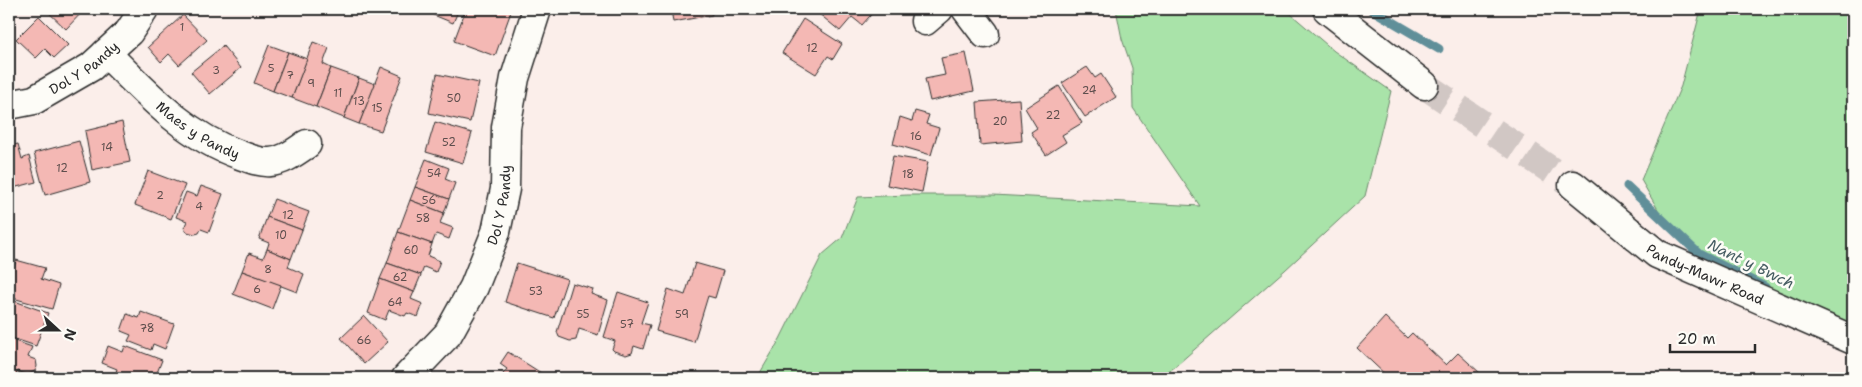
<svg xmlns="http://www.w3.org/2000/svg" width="1862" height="387" font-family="'Shantell Sans',sans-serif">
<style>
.green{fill:#a9e3a9;stroke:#6a876a}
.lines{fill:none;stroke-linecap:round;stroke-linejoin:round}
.stream{stroke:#618f99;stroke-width:9}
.building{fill:#f4b8b4;stroke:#2b2b2b}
.minor-tunnel{stroke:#d1c7c4;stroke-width:28;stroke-dasharray:28 14;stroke-linecap:butt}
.minor-casing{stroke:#2b2b2b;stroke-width:31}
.minor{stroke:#fdfcf7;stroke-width:28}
.labels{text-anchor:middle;stroke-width:5;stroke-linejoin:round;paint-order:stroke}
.number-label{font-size:11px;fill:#5d4e4d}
.street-label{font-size:14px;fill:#2b2b2b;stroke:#fdfcf7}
.water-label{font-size:15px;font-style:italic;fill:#465d62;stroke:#fdfcf7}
</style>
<rect width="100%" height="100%" fill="#fbeeea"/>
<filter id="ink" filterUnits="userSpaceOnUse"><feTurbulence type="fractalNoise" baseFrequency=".02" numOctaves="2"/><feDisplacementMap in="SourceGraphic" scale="10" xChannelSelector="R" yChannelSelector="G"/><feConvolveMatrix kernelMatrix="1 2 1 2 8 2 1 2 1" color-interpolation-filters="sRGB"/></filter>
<g filter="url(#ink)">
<g class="green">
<polygon points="1116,9 1285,9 1334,51 1391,91 1365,196 1285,270 1162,378 757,378 780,339 822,255 842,238 858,197 908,195 993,195 1200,206 1133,108 1132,68 1122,39"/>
<polygon points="1701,9 1853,9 1853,330 1699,254 1664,220 1641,180 1681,86"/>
</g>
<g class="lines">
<g class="stream">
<polyline points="1371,9 1439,49"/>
<polyline points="1627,186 1699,254 1765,287"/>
</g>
</g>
<g class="building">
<polygon points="45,9 85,9 66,29"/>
<polygon points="375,9 392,9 390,14"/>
<polygon points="419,9 459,9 453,23"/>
<polygon points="466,9 512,9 495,56 454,41"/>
<polygon points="671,9 711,9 712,15 673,22"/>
<polygon points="822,9 876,9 862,25 852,17 840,31 818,13"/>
<polygon points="183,15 207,40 179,65 169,54 161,62 148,47"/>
<polygon points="39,16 68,45 54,58 45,49 36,58 16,39"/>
<polygon points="803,19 842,44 833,59 828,56 816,74 782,53"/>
<polygon points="313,42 329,48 323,64 331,68 316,107 292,98"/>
<polygon points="269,45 288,52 273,91 254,83"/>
<polygon points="223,46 241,68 210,94 191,72"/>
<polygon points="288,52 307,59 292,98 273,91"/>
<polygon points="966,53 974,91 930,101 925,79 945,75 941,58"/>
<polygon points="381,67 402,76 381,131 359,124"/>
<polygon points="1087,67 1095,78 1101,74 1116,97 1085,117 1062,83"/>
<polygon points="331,68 359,78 344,118 316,107"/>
<polygon points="437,74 479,83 470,122 429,113"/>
<polygon points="359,78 375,84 359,124 344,118"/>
<polygon points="1059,86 1082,123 1062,135 1066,142 1046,155 1031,132 1037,128 1025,108"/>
<polygon points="1019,99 1022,141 980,145 977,102"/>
<polygon points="915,111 929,115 926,124 939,128 931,155 893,144 900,117 912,121"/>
<polygon points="122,122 130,162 92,170 85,131"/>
<polygon points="435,122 472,133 463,163 426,152"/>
<polygon points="79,141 90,182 45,195 34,153"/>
<polygon points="18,144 22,159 29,156 36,182 9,189 9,146"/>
<polygon points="893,156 928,162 922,192 887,185"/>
<polygon points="426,159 449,168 445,179 455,183 449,199 415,187"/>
<polygon points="148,171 185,185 171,219 135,205"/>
<polygon points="201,186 223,194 209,232 201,229 199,233 195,234 187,232 184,228 187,221 176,217 186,192 197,196"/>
<polygon points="415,187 449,199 444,213 410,200"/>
<polygon points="274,199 309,212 302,230 267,217"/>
<polygon points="410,200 444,213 440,223 453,228 449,239 436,234 432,244 398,232"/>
<polygon points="267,217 302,230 291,259 267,249 269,243 259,239"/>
<polygon points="398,232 432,244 428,256 440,261 436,272 424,267 421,275 387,263"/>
<polygon points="267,249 291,259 288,267 304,274 297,292 242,271 249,253 263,258"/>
<polygon points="16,260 45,268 41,279 59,285 52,309 9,297 9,284"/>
<polygon points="387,263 421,275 414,292 380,279"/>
<polygon points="517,263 567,279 554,318 505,302"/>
<polygon points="695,263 723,271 715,298 708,296 694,342 656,331 668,289 685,295"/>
<polygon points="242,271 281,285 272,309 233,294"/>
<polygon points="380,279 414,292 411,299 423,304 418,317 407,313 405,316 389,310 385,320 368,313"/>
<polygon points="572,283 593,289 591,294 608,300 598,335 579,329 576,340 570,341 559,337 557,332"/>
<polygon points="618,292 648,302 641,323 650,325 643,349 634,346 632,353 626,355 614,351 612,349 615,341 604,337"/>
<polygon points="9,299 48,313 36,346 9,337"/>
<polygon points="141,312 174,324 165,349 153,344 151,350 128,341 131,335 121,331 127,314 139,318"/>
<polygon points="364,316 388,342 364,364 341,338"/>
<polygon points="1385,317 1407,338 1412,333 1446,365 1458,353 1480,373 1475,378 1389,378 1357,348"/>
<polygon points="9,339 32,347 28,357 36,360 37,366 36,370 28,375 18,371 15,378 9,378"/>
<polygon points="108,346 123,352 125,346 162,360 155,378 114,378 117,369 102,363"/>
<polygon points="508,352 549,378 500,378 507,369 500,364"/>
</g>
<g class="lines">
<polyline class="minor-tunnel" points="1424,85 1573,185"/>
<g class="minor-casing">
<g id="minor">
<polyline points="966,9 985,34"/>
<polyline points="1327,9 1424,85"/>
<polyline points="925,21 939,9"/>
<path id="s1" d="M106 53C146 93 185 136 240 155 249 158 260 163 270 162 284 161 295 152 307 144"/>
<path id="s2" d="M9 105 34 100 91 67 129 32 144 9"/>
<path id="s3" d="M1573 185 1657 254 1853 340"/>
<path id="s4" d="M406 378 448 334 474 287 496 232 505 189 506 127 515 78 537 9"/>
</g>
</g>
<use href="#minor" class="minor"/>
</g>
</g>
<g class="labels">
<g class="number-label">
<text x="182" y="31">1</text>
<text x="812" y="52">12</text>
<text x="271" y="72">5</text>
<text x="216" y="74">3</text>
<text x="290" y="79">7</text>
<text x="311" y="87">9</text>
<text x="1089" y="94">24</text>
<text x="338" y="97">11</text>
<text x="454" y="102">50</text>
<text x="359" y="105">13</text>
<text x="377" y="112">15</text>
<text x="1053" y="119">22</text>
<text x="1000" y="125">20</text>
<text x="916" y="140">16</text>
<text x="449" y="146">52</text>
<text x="107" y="151">14</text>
<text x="62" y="172">12</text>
<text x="434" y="177">54</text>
<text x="908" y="178">18</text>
<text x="160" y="199">2</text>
<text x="429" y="204">56</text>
<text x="199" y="210">4</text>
<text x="288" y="219">12</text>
<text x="423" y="222">58</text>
<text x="281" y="239">10</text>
<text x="411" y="254">60</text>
<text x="268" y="273">8</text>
<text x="400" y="281">62</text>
<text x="257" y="293">6</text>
<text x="536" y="295">53</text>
<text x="395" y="306">64</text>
<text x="583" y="318">55</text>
<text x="682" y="318">59</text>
<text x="627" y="328">57</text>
<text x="147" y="332">78</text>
<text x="364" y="344">66</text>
</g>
<g class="street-label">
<text dy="5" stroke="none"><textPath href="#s2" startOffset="85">Dol Y Pandy</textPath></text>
<text dy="5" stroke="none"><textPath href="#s1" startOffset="121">Maes y Pandy</textPath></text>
<text dy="5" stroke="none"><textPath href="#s4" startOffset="201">Dol Y Pandy</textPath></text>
<text dy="5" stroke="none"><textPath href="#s3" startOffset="161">Pandy-Mawr Road</textPath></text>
</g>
<g class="water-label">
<text transform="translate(1751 264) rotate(26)" y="5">Nant y Bwch</text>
</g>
</g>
<rect width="1862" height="387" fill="none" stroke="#fdfcf7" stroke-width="30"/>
<rect x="15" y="15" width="1832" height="357" fill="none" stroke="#2b2b2b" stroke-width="2" filter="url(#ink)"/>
<g transform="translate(58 330) rotate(111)" stroke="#fdfcf7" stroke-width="4" paint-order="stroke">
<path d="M0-4L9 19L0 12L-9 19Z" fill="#2b2b2b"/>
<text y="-8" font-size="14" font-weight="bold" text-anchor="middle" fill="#2b2b2b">N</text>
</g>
<path d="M1670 344v8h85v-8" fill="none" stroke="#2b2b2b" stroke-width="2.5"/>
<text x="1677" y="344" font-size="15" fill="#2b2b2b" stroke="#fdfcf7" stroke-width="4" paint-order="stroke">20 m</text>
</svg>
